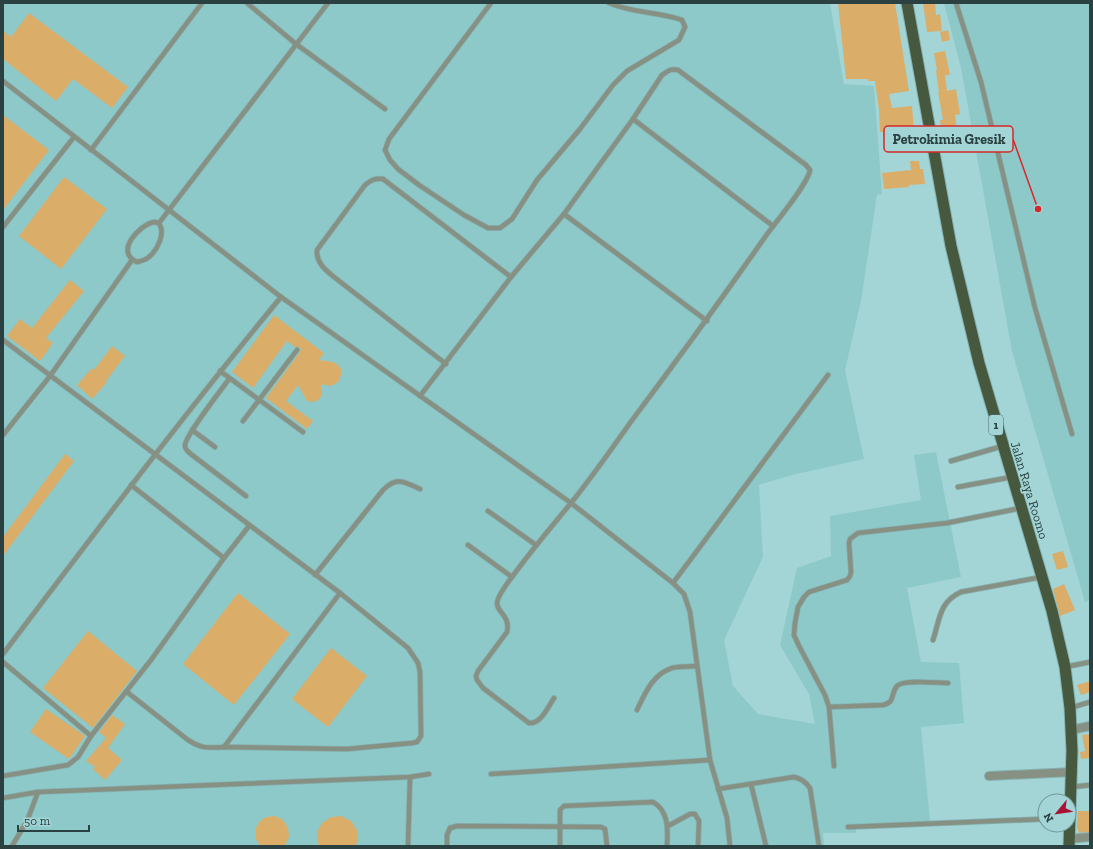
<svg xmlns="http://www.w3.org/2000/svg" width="1093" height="849" font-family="'Zilla Slab',serif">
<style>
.built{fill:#8ec9ca}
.building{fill:#daad68}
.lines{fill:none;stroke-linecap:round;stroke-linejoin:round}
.service-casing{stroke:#86b1b2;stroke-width:6}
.minor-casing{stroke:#86b1b2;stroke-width:10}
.trunk-casing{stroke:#86b1b2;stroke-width:13}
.service{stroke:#879183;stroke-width:4.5}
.minor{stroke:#879183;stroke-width:8}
.trunk{stroke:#46583e;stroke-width:11}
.labels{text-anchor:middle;stroke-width:3.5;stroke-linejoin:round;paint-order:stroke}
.shield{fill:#a3d5d6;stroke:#4f6d6d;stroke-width:1}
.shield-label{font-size:12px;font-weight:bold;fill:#2b4040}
.street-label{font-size:13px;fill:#2b4040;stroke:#a3d5d6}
.leader{fill:none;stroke:#d62828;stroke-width:1.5}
.callout-dot{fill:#d62828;stroke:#a3d5d6;stroke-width:1.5}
.callout{fill:#a3d5d6;stroke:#d62828;stroke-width:1.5}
.callout-label{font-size:14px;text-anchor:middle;font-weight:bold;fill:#2b4040}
</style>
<rect width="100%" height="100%" fill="#a3d5d6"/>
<g class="built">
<polygon points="3,3 830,3 844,84 874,86 882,194 877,195 861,301 845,370 864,459 792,475 759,485 763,557 724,640 733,686 758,714 815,724 809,694 780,645 797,568 831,556 830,516 921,500 914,455 936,452 961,577 907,588 921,662 959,663 964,723 921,727 930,821 856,826 856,833 823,833 824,846 3,846"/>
<polygon points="944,3 1090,3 1090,600 1085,602 1012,351 961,68"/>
</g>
<g class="building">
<polygon points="838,3 895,3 909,91 889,94 892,108 912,106 915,145 911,145 911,150 904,151 904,146 884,147 883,132 880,132 879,110 875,81 868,81 868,79 846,79"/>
<polygon points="923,3 935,3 936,15 940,14 942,31 927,32"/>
<polygon points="29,13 128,87 112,108 73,79 56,101 3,59 3,31 11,37"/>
<polygon points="948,30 950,40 942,42 940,32"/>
<polygon points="945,51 950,75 945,75 947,91 956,89 960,114 955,115 957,132 965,130 967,138 964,139 965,146 949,149 945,132 942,132 940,120 943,120 938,92 939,92 936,71 937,70 934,53"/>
<polygon points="3,115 49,150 3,210"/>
<polygon points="910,161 919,161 920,169 923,169 925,184 909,185 909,187 884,189 882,173 911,170"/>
<polygon points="64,177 107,209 61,269 19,236"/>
<polygon points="70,280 84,291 46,338 53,343 40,361 7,336 20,319 32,328"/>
<polygon points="274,315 324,353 319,360 333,362 338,365 341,369 341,375 339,381 335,384 330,386 321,384 322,395 319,399 315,402 307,401 298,385 286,401 313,421 307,429 266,398 300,352 301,349 299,347 295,347 287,341 253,388 232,372"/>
<polygon points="112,346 125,356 106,381 107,382 92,399 77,385 92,368 94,370"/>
<polygon points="65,454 74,461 3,556 3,537"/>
<polygon points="1063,551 1068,567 1057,570 1052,554"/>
<polygon points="1064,584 1075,610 1060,616 1053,589"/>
<polygon points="238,593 290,634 234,705 183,664"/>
<polygon points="88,631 137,671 93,728 43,688"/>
<polygon points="331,648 367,676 328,727 292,699"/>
<polygon points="1090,681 1090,692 1081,695 1077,685"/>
<polygon points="46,709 85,736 69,759 30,732"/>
<polygon points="112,715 125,724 108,748 122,760 105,780 93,769 95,767 86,761 106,738 99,732"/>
<polygon points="1090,734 1090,758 1081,759 1080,752 1085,751 1082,735"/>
<polygon points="1078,811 1090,811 1090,832 1079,833 1077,827"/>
<polygon points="275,816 283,820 288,828 289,837 285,845 283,846 260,846 256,839 255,830 259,822 266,817"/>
<polygon points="341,816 351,821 357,830 358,841 355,846 319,846 318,843 317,832 322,823 331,817"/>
</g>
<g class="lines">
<g class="service-casing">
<g id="service">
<polyline points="247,3 296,44 385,109"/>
<path d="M491 3 389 139 385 150 390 160 398 169 419 185 464 215 488 228H500L512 219 537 180 580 129 613 85 627 71 679 40 685 27 682 20C659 12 632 13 609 3"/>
<polyline points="956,3 981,82 1035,308 1072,434"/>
<polyline points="3,81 281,297 571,503 673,583 684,594 690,612 710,760 727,818 730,846"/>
<polyline points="633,119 773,226"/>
<polyline points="91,150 202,3"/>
<polyline points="564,214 707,321"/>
<path d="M159 223 154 222C139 225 114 252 137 262 141 261 146 260 149 257 157 250 166 234 159 223L328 3"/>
<polyline points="3,227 74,137"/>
<path d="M3 340 340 593 408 648 418 663 420 672 421 736 417 742 412 743 347 749 224 747C208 748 202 749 188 740L127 692"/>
<path d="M446 364 334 277C325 270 316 262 317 250L365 185C371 180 375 178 383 179L511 277"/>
<polyline points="220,371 303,432"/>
<path d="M229 379C222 389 184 437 185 446 185 450 190 453 192 455L246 496"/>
<path d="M420 396 511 277 564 214 633 119 662 75C668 71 671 68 678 70L806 165 810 170C808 184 775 223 765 237 721 300 676 362 630 423 611 450 592 477 571 503 553 525 535 546 518 569 511 578 502 589 498 599 493 612 511 613 507 632L478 671 476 676 477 680 483 688 529 723C541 724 548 707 554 698"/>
<polyline points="243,421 297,350"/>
<polyline points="192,430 215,447"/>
<polyline points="3,435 50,376 132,260"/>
<polyline points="951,461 1003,446"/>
<polyline points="131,485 224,558"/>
<polyline points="958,487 1012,477"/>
<polyline points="488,511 536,545"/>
<polyline points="468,545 512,577"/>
<path d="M315 575 383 490C397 476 404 482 420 489"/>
<polyline points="673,583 828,375"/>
<path d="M933 640C940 619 939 602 961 592L1042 577"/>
<path d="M3 654C94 534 185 413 281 297"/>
<polyline points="3,662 91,736"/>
<polyline points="1065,667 1090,662"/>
<path d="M829 707 883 705C896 702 890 694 897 686 903 679 938 683 948 683"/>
<polyline points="1070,708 1090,702"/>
<path d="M637 710C645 693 653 674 672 668 680 666 689 667 697 666"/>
<polyline points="224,747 340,593"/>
<polyline points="834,766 829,707 825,695 799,646 794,635 795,623 798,607 804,597 809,592 847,580 850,576 851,572 849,543 850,539 858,533 947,523 1021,508"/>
<polyline points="491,774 710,760"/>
<polyline points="3,776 68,765 78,757 91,736 151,660 224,558 249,526"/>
<polyline points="751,784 766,846"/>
<polyline points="1072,787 1090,785"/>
<path d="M718 789 794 777C801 779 805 781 810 788L819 846"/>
<polyline points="3,798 38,792 410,777 429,774"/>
<polyline points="668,826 690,814 695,814 699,821 698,846"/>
<polyline points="848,827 1045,819"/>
<polyline points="12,846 27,821 38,792"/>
<polyline points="408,846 410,777"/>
<polyline points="447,846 447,835 450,828 457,826 601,827 605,829 607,846"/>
<path d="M560 846V810L564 806 653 802C669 811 668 830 667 846"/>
</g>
</g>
<g class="minor-casing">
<g id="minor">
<polyline points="1071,730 1090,726"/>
<polyline points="989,776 1073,772"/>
<polyline points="1069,839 1090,837"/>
</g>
</g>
<g class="trunk-casing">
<polyline id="trunk" points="907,3 951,246 979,363 1052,611 1065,667 1070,708 1072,751 1069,846"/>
</g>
<use href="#service" class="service"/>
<use href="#minor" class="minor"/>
<use href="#trunk" class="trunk"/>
</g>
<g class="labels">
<rect class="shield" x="989" y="415" width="14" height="20" rx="3"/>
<g class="shield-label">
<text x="996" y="429">1</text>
</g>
<g class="street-label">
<text transform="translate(1030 490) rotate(73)" y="5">Jalan Raya Roomo</text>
</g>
</g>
<path class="leader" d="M1038 209L1013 139"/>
<circle class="callout-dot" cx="1038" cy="209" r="4"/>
<rect class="callout" x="884" y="126" width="129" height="26" rx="4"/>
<g class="callout-label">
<text x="949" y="144">Petrokimia Gresik</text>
</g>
<rect width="1093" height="849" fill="none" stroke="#2b4040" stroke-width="8"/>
<g transform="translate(1057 813) rotate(241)"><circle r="19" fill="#a3d5d6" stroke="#73999a"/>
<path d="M0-3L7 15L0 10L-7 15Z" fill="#a91234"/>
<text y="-6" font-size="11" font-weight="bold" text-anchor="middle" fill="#2b4040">N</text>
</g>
<path d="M18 825v6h71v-6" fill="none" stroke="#2b4040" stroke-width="2"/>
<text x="24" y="825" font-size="12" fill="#2b4040" stroke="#a3d5d6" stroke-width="3" paint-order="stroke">50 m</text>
</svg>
